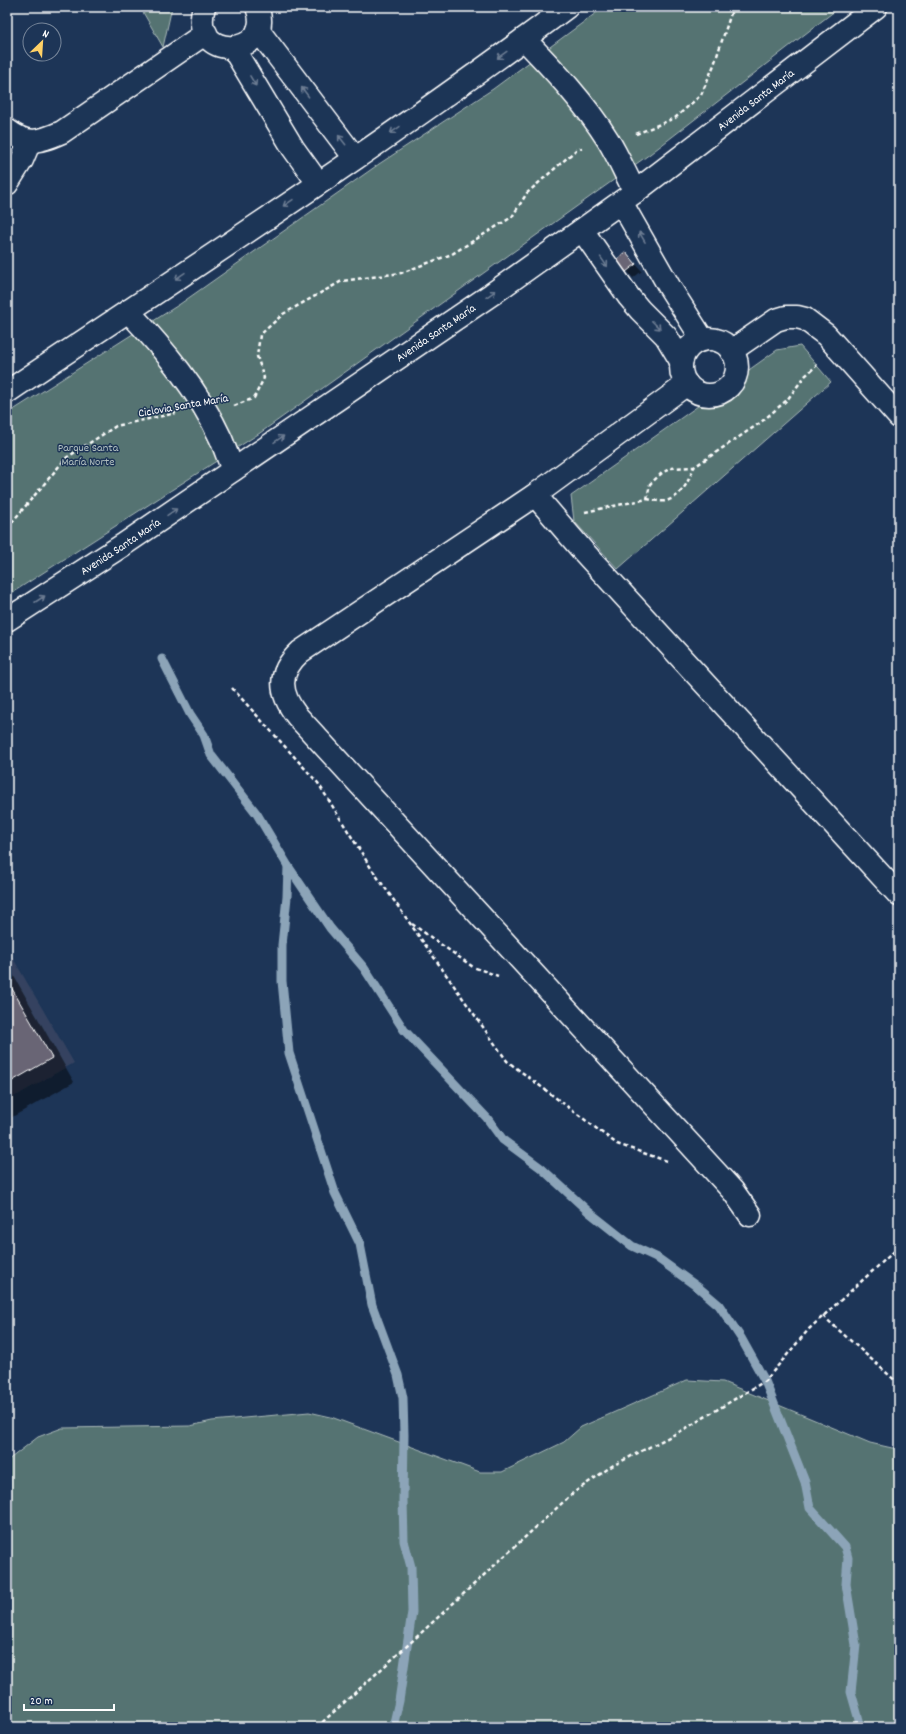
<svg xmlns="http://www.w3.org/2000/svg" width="906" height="1734" font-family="Dekko,sans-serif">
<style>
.built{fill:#344360}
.green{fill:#547372;stroke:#aab9b8}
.shadow{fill:#0007}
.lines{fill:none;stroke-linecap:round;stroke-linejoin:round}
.stream{stroke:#8ca4b8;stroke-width:9}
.building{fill:#696574;stroke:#fff}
.minor-casing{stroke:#fff;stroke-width:25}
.path{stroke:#fff;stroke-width:2.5;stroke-dasharray:4 3;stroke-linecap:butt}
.minor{stroke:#1d3557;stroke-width:22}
.oneway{stroke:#6c7c92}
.labels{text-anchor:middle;stroke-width:3;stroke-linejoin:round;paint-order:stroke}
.street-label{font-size:12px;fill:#fff;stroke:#1d3557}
.park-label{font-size:12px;fill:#b2c0c0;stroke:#1d3557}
</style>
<rect width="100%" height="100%" fill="#1d3557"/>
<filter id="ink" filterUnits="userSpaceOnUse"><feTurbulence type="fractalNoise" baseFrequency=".025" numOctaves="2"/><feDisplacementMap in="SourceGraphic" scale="8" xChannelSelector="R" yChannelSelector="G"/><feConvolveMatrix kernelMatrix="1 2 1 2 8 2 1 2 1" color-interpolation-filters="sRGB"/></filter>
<g filter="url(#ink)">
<polygon class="built" points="7,948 74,1063 7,1101"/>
<g class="green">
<polygon points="140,7 172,7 163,47"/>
<polygon points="604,7 840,7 650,154 260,433 7,596 7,414 180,304 379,164 493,89"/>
<polygon points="800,346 831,382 618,569 574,521 571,496 777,350"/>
<polygon points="687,1380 723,1382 870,1443 892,1448 899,1448 899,1727 7,1727 7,1461 38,1437 62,1428 190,1426 212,1421 309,1412 331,1417 480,1472 502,1472 564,1442 581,1427"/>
</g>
<g class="shadow">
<polygon points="626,253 642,271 633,278 618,260"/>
<polygon points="7,967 11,971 74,1082 7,1120"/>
</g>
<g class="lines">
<g class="stream">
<polyline points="162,659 190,714 204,735 211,755 257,814 288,866 330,928 364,968 404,1030 487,1118 503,1140 541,1168 589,1212 632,1246 656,1257 699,1288 719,1305 741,1338 765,1381 805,1482 810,1508 845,1547 848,1558 846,1584 856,1645 851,1692 861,1727"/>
<polyline points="288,866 287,897 282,945 282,981 289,1053 335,1193 360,1244 372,1305 398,1375 403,1398 404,1435 403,1500 404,1541 411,1567 412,1612 399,1701 393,1727"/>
</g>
</g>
<g class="building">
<polygon points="626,252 636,264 626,272 616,260"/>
<polygon points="7,980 52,1058 7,1084"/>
</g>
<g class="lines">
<g class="minor-casing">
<g id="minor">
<path d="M204 7C187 63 277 58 257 7"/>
<polyline points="258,30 355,158"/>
<path d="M524 39C554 70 585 103 608 140 618 156 626 175 635 192"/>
<polyline points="233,48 293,148 318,183"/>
<path d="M7 130C28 146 39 142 62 132L206 33"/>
<polyline points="7,184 22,160 30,141"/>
<polyline points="621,202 670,288 703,340"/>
<polyline points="582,230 629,297 640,310 666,336 681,361"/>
<path d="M128 311C164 349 199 391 221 439 225 449 229 460 233 470"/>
<circle cx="709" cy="367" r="28"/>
<polyline points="731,351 776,320 786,317 797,317 805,319 826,335 899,417"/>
<path d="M687 384 535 495 300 652C277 673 279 693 297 716L733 1191 750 1215"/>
<path d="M7 392C195 266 386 143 567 7"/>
<polyline points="535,495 583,551 899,895"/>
<path id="s1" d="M7 620 123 545 492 294 635 192 876 7"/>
</g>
</g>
<g class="path">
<polyline points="636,134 675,118 701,95 714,65 733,7"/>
<polyline points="234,406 254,398 264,378 257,356 260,335 283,314 342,281 401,273 452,254 512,217 527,193 576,150 582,148"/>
<path d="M647 499C652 500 661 502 666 501 682 497 689 480 694 467"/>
<polyline points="585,512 647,499 650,484 662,473 671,468 694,467 760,423 787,400 805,376 817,365"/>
<polyline points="7,528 66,458 116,426 176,413"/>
<polyline points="232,688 318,783 371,868 507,1061 617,1144 667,1161"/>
<polyline points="412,924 473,967 498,976"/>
<polyline points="823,1316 899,1384"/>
<polyline points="317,1727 408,1645 573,1493 612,1466 683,1430 765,1381 809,1329 899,1247"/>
</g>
<use href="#minor" class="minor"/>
</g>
<defs><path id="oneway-shaft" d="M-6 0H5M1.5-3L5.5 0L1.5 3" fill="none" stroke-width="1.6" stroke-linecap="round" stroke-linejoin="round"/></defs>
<g class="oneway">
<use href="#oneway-shaft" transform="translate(502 55) rotate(144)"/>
<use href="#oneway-shaft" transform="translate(253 81) rotate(59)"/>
<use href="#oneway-shaft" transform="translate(305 92) rotate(-127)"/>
<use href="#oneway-shaft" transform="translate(395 130) rotate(145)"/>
<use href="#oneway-shaft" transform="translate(342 140) rotate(-128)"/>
<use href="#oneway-shaft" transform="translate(288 203) rotate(146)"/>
<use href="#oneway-shaft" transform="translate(642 237) rotate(-120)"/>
<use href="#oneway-shaft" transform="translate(604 262) rotate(55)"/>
<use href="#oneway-shaft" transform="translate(180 276) rotate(146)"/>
<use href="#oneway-shaft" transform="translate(491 294) rotate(-35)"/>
<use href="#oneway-shaft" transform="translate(656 325) rotate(45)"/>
<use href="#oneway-shaft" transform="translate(279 439) rotate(-34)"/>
<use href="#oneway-shaft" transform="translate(172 512) rotate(-34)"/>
<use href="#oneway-shaft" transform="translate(40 599) rotate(-33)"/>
</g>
</g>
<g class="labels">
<g class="street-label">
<text dy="4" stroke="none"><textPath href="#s1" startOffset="912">Avenida Santa María</textPath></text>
<text dy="4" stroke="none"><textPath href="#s1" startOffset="516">Avenida Santa María</textPath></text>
<text transform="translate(183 405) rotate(-10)" y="4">Ciclovia Santa María</text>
<text dy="4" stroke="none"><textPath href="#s1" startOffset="135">Avenida Santa María</textPath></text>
</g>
<g class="park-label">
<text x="88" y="451">Parque Santa<tspan x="88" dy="14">María Norte</tspan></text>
</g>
</g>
<rect width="906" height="1734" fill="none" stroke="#1d3557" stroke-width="24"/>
<rect x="12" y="12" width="882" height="1710" fill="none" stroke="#fff" stroke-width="1.5" filter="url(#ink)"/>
<g transform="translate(42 42) rotate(25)"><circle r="19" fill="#1d3557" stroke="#77869a"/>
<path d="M0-3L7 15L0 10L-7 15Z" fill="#ffd166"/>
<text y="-6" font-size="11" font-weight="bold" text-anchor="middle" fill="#ffffff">N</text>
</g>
<path d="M24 1704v6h90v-6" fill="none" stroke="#ffffff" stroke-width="2"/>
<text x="30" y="1704" font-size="12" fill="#ffffff" stroke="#1d3557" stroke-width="3" paint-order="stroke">20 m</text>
</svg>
